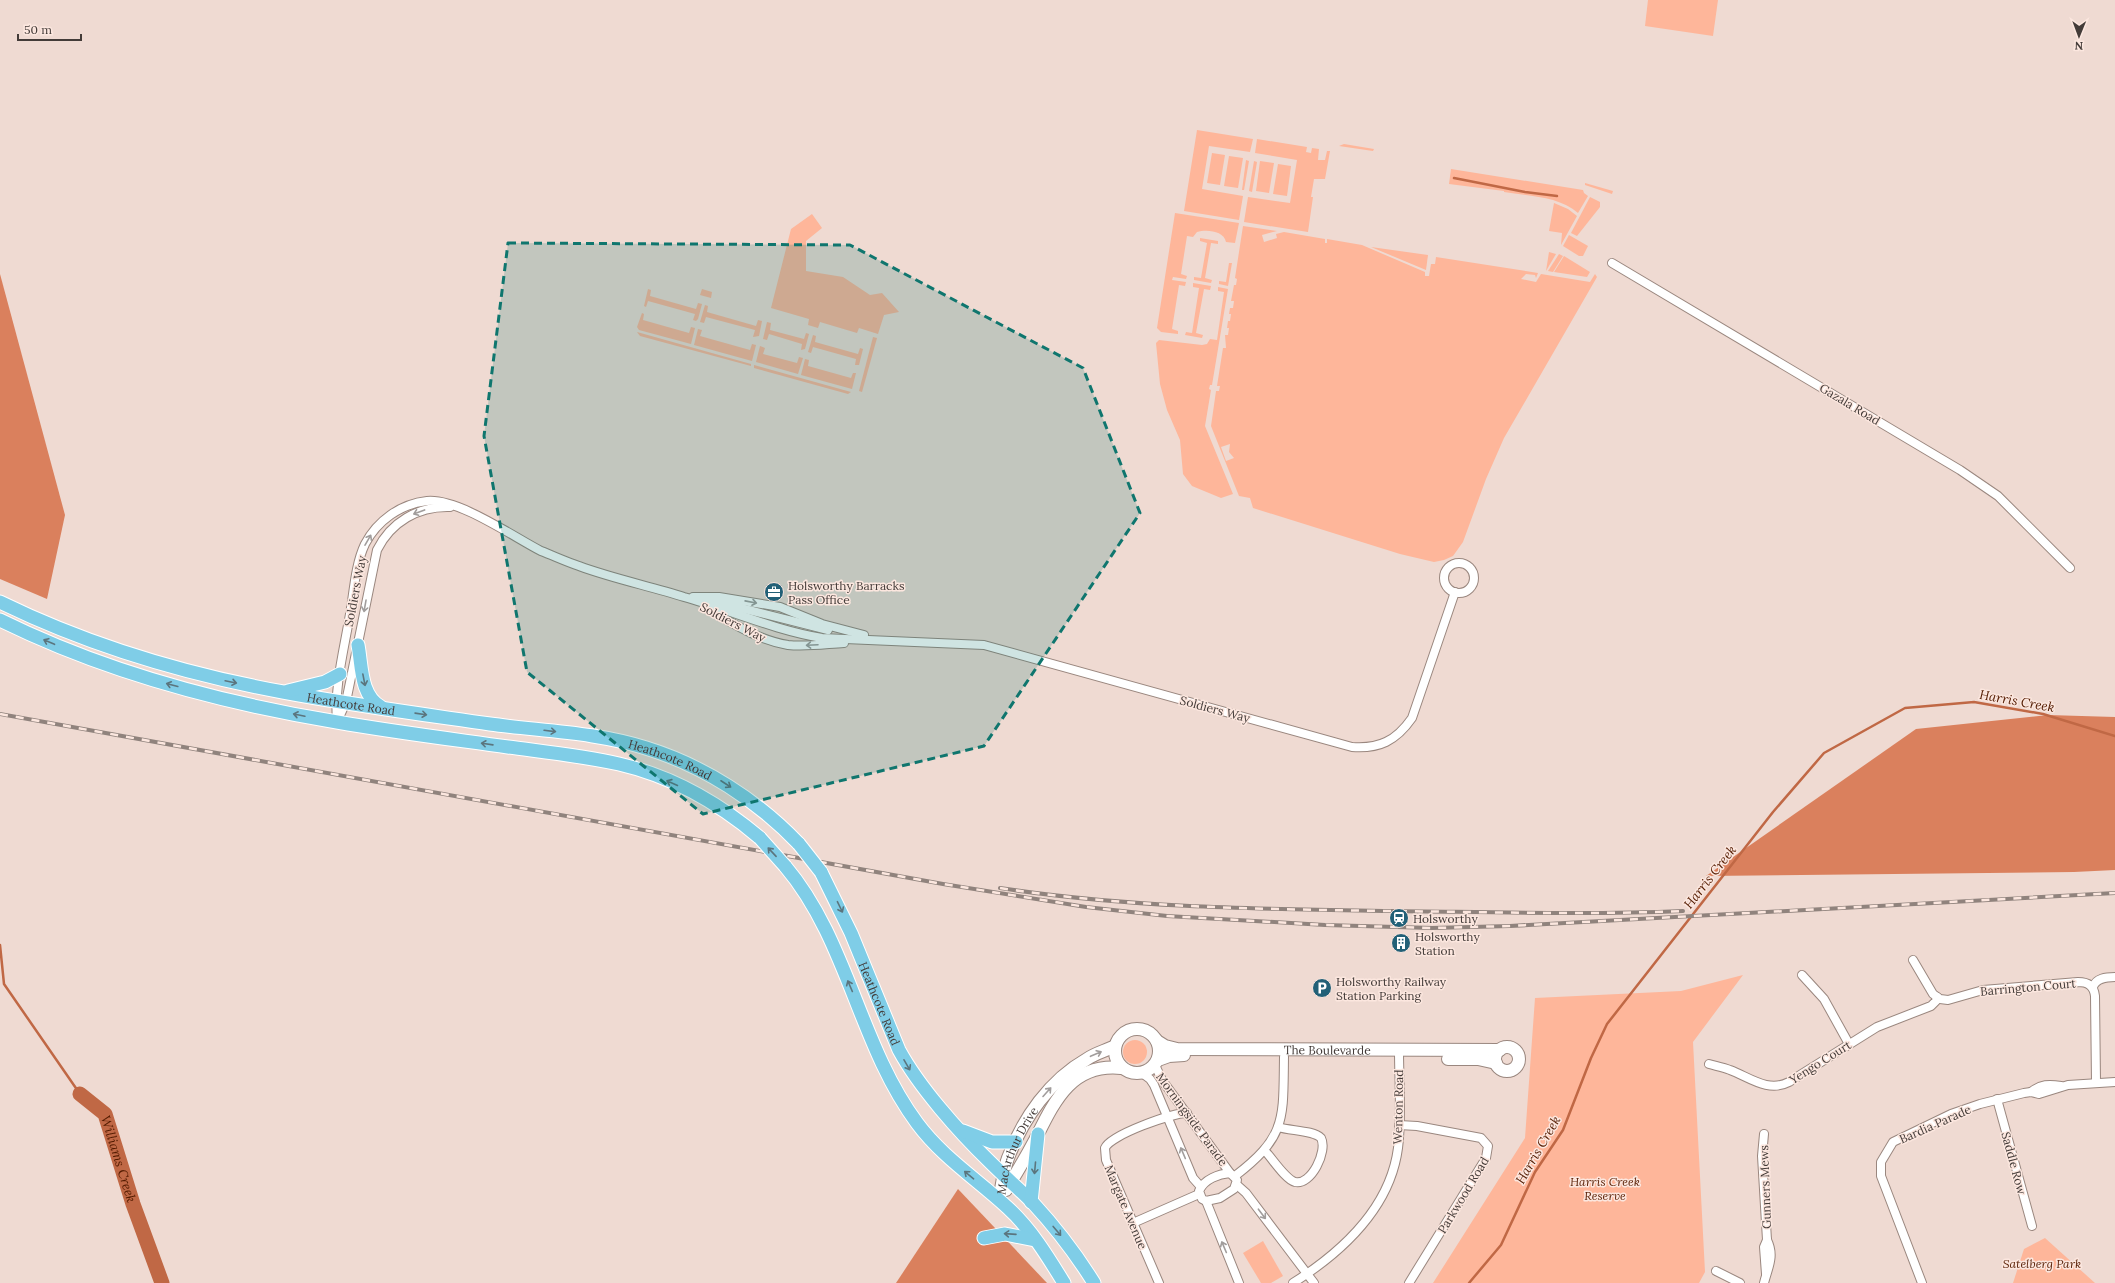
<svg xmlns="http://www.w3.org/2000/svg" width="2115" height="1283" font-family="Lora,serif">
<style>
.green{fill:#feb69a;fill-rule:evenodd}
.forest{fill:#da805d}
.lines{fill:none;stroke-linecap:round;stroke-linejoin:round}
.stream{stroke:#c06845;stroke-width:2.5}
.river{stroke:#c06845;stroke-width:15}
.street-casing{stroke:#9a877f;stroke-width:10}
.secondary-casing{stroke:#9a877f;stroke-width:14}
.primary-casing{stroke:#fff;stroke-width:15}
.street{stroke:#fff;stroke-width:8}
.secondary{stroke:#fff;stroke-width:12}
.primary{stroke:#7fcde7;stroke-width:13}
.rail-casing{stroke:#90837d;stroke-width:4}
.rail{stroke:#fce7df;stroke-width:2.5;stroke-dasharray:8;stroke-linecap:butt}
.primary-bridge-casing{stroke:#fff;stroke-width:15;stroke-linecap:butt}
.primary-bridge{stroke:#7fcde7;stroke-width:13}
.oneway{stroke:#a19d9c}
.oneway2{stroke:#5b757e}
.marked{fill:#0f766e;fill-opacity:0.2;stroke:#0f766e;stroke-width:3;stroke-dasharray:8 5;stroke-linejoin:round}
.labels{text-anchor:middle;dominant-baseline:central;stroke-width:3;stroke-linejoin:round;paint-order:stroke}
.street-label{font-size:12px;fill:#433b38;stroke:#fce7df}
.poi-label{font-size:12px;fill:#433b38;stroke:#fce7df;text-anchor:start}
.park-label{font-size:12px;font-style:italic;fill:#5f260c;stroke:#fce7df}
.water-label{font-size:13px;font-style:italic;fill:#531b01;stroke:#fce7df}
</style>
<rect width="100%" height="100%" fill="#efdad2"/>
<g class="green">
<path d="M 1648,0 L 1718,0 L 1713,36 L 1645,26 Z"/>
<path d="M 1197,130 L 1253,139 L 1250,152 L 1209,146 L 1202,189 L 1243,196 L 1239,220 L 1184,211 Z"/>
<path d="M 1257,139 L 1307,147 L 1306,152 L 1311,153 L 1312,148 L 1319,149 L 1318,160 L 1325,160 L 1327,151 L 1330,151 L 1325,179 L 1314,179 L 1311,197 L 1313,197 L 1308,232 L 1244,222 L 1248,197 L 1290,203 L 1297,160 L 1255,153 Z"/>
<path d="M 1344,144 L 1374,149 L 1373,151 L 1339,146 Z"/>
<path d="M 1212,153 L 1225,155 L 1220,185 L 1207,183 Z"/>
<path d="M 1229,156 L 1243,158 L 1238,188 L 1224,186 Z"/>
<path d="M 1246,160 L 1249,161 L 1244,190 L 1242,190 Z"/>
<path d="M 1254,161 L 1257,162 L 1252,192 L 1249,191 Z"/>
<path d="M 1260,161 L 1274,163 L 1269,193 L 1256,191 Z"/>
<path d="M 1278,164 L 1291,166 L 1287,196 L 1273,194 Z"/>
<path d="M 1451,169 L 1583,190 L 1584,193 L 1588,196 L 1578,213 C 1559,196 1528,196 1504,192 L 1504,191 L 1449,184 Z"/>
<path d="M 1585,183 L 1613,191 L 1612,194 L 1585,185 Z"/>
<path d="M 1590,197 L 1600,202 L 1600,207 L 1577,236 L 1571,233 Z"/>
<path d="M 1554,203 L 1568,209 L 1577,216 L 1561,245 L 1562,233 L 1549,231 Z"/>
<path d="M 1175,213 L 1239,223 L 1235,243 L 1226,242 C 1224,231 1207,229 1197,232 L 1193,237 L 1187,236 L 1181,274 L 1187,276 L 1186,279 L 1173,277 L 1172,280 L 1186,282 L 1185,286 L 1179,285 L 1172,329 L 1178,331 L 1178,334 L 1161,332 L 1157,328 Z"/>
<path d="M 812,214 L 822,228 L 806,241 L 806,271 L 843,277 L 870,295 L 882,293 L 899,312 L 884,315 L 878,334 L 859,328 L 857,333 L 820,322 L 818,328 L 808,325 L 809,319 L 771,308 L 791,229 Z"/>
<path d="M 1243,226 L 1277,231 L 1262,235 L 1264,242 L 1277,238 L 1276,234 L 1284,232 L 1325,239 L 1325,243 L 1327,243 L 1327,239 L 1362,245 L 1425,272 L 1425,276 L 1429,276 L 1431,264 L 1435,264 L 1436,257 L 1538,273 L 1536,278 L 1535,275 L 1526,274 L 1521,279 L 1536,282 L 1541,274 L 1590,282 L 1595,274 L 1597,277 L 1504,438 L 1486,479 L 1463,542 L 1453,556 L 1444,560 L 1434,562 L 1400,554 L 1253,508 L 1250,498 L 1239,496 L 1211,426 L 1216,391 L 1219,391 L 1220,386 L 1217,386 L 1223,348 L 1226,348 L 1225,335 L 1228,335 L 1229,328 L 1227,328 L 1228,321 L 1230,321 L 1231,314 L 1229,314 L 1230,308 L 1233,308 L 1234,301 L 1231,301 L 1234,285 L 1236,285 L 1237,279 L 1235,278 ZM 1230,444 L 1229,452 L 1234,458 L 1226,461 L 1221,447 Z"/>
<path d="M 1569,235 L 1588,246 L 1583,256 L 1579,256 L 1563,246 Z"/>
<path d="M 1200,238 L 1218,241 L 1218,244 L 1211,243 L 1205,278 L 1212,280 L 1211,283 L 1194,280 L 1194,277 L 1201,278 L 1207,243 L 1200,241 Z"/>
<path d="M 1371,247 L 1428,255 L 1426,270 Z"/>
<path d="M 1549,252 L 1556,254 L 1546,271 Z"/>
<path d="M 1559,254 L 1563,256 L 1553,272 L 1548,271 Z"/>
<path d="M 1564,256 L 1590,272 L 1587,277 L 1554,272 Z"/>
<path d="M 1229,263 L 1232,263 L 1228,286 L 1219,284 L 1219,281 L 1226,282 Z"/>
<path d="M 1193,283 L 1211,286 L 1210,290 L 1204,289 L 1196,333 L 1203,335 L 1202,338 L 1185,335 L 1186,332 L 1192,333 L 1199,288 L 1193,287 Z"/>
<path d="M 1218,287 L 1228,289 L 1212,385 L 1210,385 L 1209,389 L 1211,390 L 1205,426 L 1233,494 L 1221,498 L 1192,486 L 1183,474 L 1180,440 L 1167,410 L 1160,384 L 1156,343 L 1159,340 L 1202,345 L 1207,344 L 1210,339 L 1217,340 L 1224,292 L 1218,291 Z"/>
<path d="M 648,289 L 651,290 L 650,296 L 696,309 L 698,303 L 702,304 L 698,319 L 696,321 L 693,320 L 695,314 L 648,301 L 646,307 L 644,306 Z"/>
<path d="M 702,289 L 712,292 L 711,298 L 700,295 Z"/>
<path d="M 705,305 L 708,306 L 707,312 L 756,326 L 758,320 L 762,321 L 759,336 L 753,337 L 755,330 L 706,317 L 704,323 L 700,322 Z"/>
<path d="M 642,313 L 644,314 L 643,320 L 689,333 L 691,327 L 695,328 L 691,344 L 639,330 L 637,327 Z"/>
<path d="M 767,322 L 771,323 L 770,330 L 804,339 L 806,333 L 809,334 L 805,349 L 801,350 L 802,344 L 769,334 L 767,340 L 763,339 Z"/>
<path d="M 698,329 L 702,330 L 700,336 L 750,350 L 752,344 L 756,345 L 752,361 L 694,345 Z"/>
<path d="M 637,332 L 751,364 L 751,366 L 640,336 Z"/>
<path d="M 813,335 L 816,336 L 815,342 L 858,354 L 860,348 L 863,349 L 859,365 L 855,365 L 856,359 L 813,347 L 811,353 L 808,352 Z"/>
<path d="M 873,337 L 877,338 L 862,392 L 859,391 Z"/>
<path d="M 760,346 L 765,348 L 763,354 L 797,363 L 799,357 L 803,358 L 798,374 L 756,362 Z"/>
<path d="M 805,359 L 809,360 L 808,366 L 851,378 L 853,373 L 856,373 L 852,389 L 801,375 Z"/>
<path d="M 754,365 L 851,392 L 848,394 L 754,368 Z"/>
<path d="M 1743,975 L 1693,1042 L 1705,1272 L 1699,1283 L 1433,1283 L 1525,1138 L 1535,998 L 1681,991 Z"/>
<circle cx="1135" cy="1052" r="12"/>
<path d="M 2045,1238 L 2095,1283 L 2013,1283 L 2024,1249 Z"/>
<path d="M 1263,1241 L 1283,1276 L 1271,1283 L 1261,1283 L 1243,1253 Z"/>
</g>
<g class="forest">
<path d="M 0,274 L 65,515 L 47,599 L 0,579 Z"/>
<path d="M 2048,715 L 2115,717 L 2115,870 L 2074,872 L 1706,876 L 1916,729 Z"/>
<path d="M 958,1189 L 1047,1283 L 896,1283 Z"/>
</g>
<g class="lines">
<g class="stream">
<path d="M 1454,178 L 1525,192 L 1557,196"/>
<path d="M 0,945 L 4,984 L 80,1094"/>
<path d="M 1469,1283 L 1501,1245 L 1535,1172 L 1563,1130 L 1591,1058 L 1607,1024 L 1773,812 L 1824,753 L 1905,708 L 1974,702 L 2043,714 L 2115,736"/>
</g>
<path class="river" id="s1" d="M 80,1094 L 105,1114 L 133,1204 L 162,1283"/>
<defs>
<g id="street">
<path d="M 1612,263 L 1960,470 L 1998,496 L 2070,568"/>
<circle cx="1459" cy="578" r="15"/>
<path d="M 693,597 L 719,597 L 780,607 L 822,624 L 864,635"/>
<path d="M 713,601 L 828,630"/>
<path d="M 704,607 C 731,622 757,640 788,645 C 806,647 826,644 844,643"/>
<path d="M 338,720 L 346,702 L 377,550 C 391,522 418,506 450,507"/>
<path d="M 337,722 C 334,686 344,650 350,614 C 354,592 355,565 365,544 C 377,521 400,504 427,501 C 458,498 512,536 541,551 C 554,556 567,562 579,566 C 614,579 650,586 684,597 C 730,610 774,630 822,638 L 984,645 L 1352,747 C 1379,749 1396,741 1412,718 L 1455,592"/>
<path d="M 1913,960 L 1933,994 L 1940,999 L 1948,1000 L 1983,990 L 2078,982 C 2088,982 2094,986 2095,996 L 2096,1082"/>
<path d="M 1802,975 L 1824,999 L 1849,1044"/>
<path d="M 2093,987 C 2096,978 2106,977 2115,977"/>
<path d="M 1709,1064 C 1716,1066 1723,1067 1730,1070 C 1749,1077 1768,1093 1789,1082 L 1877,1027 L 1931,1006 L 1936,1001 L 1937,997"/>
<path d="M 1155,1065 L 1162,1080 L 1230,1173"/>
<path d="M 1142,1073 L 1150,1079 L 1154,1085 L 1193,1178 L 1201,1187"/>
<path d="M 2031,1092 C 2041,1084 2049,1084 2061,1086"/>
<path d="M 1997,1099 L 2032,1226"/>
<path d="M 1399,1125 L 1417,1126 L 1481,1138 L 1488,1146 L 1486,1158 L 1409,1283"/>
<path d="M 1764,1134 L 1762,1156 L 1767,1240 C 1775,1256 1768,1267 1764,1283"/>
<path d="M 1265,1151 C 1272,1158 1285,1179 1295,1182 C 1311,1186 1328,1151 1321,1138 C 1313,1130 1290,1131 1278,1127"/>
<path d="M 1230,1173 L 1237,1180 L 1234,1189 L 1220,1198 L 1206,1201 L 1202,1199 L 1199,1191 C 1204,1179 1219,1174 1230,1173 Z"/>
<path d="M 1235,1176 C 1287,1136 1283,1119 1284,1057"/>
<path d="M 1237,1185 L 1246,1193 L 1314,1283"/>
<path d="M 1206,1201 L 1239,1283"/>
<path d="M 1133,1223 L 1199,1194"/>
<path d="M 1716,1271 L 1740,1283"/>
<path d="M 1766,1274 L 1764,1247 L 1767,1240"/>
<path d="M 1159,1283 L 1106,1160 L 1105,1148 C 1110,1135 1172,1113 1187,1113"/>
<path d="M 1293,1283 C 1342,1252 1390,1209 1398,1148 C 1402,1119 1399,1081 1399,1051"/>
<path d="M 1922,1283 L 1881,1176 L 1881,1162 L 1893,1142 L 1951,1114 L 1980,1104 L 2024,1093 L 2031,1092 L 2039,1094 L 2068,1085 L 2115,1082"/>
</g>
<g id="secondary">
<circle cx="1137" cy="1051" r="22"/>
<path id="s2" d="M 1157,1041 L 1165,1046 L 1177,1049 L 1500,1050"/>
<circle cx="1507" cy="1059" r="12"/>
<path d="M 1448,1059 L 1478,1059 L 1496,1063"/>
<path d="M 1158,1060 L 1169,1056 L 1184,1055"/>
<path d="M 1006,1190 C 1016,1174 1026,1157 1035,1140 C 1054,1102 1071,1063 1121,1068"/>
<path id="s3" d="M 999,1200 C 1002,1187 1003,1171 1008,1158 C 1023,1118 1050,1080 1087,1059 C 1096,1053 1105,1051 1115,1046"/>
</g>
<g id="primary">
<path id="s4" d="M 0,602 C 90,646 185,674 283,692 C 352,705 421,714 490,724 C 541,731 596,732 646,748 C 704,766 757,800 799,844"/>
<path d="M 0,620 C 105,672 222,703 337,722 C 394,732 451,739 508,747 C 545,752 583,756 619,764 C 671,776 720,804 760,838"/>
<path d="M 358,645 C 362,666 360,695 381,707"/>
<path d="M 288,691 L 325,682 L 340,674"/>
<path d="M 785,866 C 848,940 859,1045 917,1123 C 942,1157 978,1180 1008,1208 C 1031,1229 1048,1257 1064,1283"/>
<path id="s5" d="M 821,872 L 851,933 L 899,1050 C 919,1087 959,1132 989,1161 C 1003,1175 1019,1189 1033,1203 C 1056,1228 1076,1254 1094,1283"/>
<path d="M 963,1131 L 992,1142 L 1016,1142"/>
<path d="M 1031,1202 L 1038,1134"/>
<path d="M 984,1238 L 1005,1234 L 1035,1240"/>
</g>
</defs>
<use href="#street" class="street-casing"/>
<use href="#secondary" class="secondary-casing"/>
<use href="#primary" class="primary-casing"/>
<use href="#street" class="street"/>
<use href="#secondary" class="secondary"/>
<use href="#primary" class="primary"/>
<defs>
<g id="rail">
<path d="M 0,714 L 943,884 L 1086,907 L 1167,916 L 1325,925 L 1432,928 L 1510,926 L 2115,893"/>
<path d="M 1000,888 C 1130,908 1260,909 1391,911 C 1488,912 1586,915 1683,911"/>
</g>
</defs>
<use href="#rail" class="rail-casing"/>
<use href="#rail" class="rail"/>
<defs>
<g id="primary-bridge">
<path d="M 760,838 L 785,866"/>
<path d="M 799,844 L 821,872"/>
</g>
</defs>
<use href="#primary-bridge" class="primary-bridge-casing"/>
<use href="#primary-bridge" class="primary-bridge"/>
</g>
<defs><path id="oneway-shaft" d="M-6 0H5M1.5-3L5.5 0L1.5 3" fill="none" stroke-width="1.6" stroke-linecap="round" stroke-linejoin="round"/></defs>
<g class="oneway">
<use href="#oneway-shaft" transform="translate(419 512) rotate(160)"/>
<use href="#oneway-shaft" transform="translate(368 540) rotate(-60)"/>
<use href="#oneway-shaft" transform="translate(751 602) rotate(11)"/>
<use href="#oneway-shaft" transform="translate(365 606) rotate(100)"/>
<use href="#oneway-shaft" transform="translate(812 645) rotate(177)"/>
<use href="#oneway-shaft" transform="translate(1096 1054) rotate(-23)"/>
<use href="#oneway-shaft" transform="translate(1047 1092) rotate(-48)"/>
<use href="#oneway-shaft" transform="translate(1183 1153) rotate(-113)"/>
<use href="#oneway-shaft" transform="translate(1262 1214) rotate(53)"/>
<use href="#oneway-shaft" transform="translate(1224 1247) rotate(-113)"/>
</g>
<g class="oneway2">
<use href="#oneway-shaft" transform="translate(49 642) rotate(-157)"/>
<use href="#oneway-shaft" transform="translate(364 680) rotate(79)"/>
<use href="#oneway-shaft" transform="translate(231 682) rotate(12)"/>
<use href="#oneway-shaft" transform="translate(172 685) rotate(-165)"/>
<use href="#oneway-shaft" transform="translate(421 714) rotate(8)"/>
<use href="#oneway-shaft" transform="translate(299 715) rotate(-168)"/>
<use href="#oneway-shaft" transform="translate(550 731) rotate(7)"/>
<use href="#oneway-shaft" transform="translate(487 744) rotate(-172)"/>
<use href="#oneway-shaft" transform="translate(672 783) rotate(-156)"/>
<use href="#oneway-shaft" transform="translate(726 784) rotate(33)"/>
<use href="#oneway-shaft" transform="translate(772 852) rotate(-133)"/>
<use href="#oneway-shaft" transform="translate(840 907) rotate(64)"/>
<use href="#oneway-shaft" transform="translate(850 986) rotate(-113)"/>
<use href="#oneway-shaft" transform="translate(907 1065) rotate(60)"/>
<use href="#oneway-shaft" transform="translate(1035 1168) rotate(95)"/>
<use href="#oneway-shaft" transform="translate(969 1175) rotate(-140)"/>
<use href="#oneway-shaft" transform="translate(1057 1231) rotate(50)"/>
<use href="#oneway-shaft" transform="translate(1010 1234) rotate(-176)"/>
</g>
<path class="marked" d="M 508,243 L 850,245 L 1083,368 L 1140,513 L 984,746 L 703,814 L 527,672 L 484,436 Z"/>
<defs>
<symbol id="office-disc" viewBox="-11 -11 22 22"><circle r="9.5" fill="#226077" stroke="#fce7df"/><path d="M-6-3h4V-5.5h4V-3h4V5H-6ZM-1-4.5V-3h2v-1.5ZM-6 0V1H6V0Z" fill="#fff"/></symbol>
<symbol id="station-disc" viewBox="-11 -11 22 22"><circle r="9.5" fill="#226077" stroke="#fce7df"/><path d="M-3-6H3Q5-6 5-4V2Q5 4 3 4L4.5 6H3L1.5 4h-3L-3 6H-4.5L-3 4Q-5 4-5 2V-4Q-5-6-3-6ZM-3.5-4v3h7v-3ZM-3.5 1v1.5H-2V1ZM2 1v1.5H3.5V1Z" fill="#fff"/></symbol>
<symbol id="building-disc" viewBox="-11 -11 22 22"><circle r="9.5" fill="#226077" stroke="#fce7df"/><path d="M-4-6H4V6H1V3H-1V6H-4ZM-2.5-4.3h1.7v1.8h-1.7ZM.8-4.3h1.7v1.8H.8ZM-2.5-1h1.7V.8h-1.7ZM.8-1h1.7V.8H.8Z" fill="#fff"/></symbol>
<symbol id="parking-disc" viewBox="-11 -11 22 22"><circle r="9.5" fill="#226077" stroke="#fce7df"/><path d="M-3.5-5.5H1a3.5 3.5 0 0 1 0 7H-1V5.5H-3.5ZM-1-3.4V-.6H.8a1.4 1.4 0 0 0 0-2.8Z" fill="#fff"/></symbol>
</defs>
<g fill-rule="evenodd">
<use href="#office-disc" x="763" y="581" width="22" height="22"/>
<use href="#station-disc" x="1388" y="907" width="22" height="22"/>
<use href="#building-disc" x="1390" y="932" width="22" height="22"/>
<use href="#parking-disc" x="1311" y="977" width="22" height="22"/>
</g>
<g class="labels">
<g class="street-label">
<text transform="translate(1850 404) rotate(31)">Gazala Road</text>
<text transform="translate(355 591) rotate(-79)">Soldiers Way</text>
<text transform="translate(733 622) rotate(27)">Soldiers Way</text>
<text stroke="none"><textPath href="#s4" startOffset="367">Heathcote Road</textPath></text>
<text transform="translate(1215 709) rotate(15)">Soldiers Way</text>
<text stroke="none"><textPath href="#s4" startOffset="692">Heathcote Road</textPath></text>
<text transform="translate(2028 987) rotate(-5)">Barrington Court</text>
<text stroke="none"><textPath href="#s5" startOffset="144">Heathcote Road</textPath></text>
<text stroke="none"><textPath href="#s2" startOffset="172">The Boulevarde</textPath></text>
<text transform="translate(1820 1062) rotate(-32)">Yengo Court</text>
<text transform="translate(1398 1107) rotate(-89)">Wenton Road</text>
<text transform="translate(1192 1119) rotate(54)">Morningside Parade</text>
<text transform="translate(1935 1124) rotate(-24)">Bardia Parade</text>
<text stroke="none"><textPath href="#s3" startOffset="53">MacArthur Drive</textPath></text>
<text transform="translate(2014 1163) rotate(75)">Saddle Row</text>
<text transform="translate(1765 1187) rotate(-92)">Gunners Mews</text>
<text transform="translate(1463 1195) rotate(-59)">Parkwood Road</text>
<text transform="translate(1126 1207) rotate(67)">Margate Avenue</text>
</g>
<g class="poi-label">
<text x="788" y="585">Holsworthy Barracks<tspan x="788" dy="14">Pass Office</tspan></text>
<text x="1413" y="918">Holsworthy</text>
<text x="1415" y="936">Holsworthy<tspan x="1415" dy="14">Station</tspan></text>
<text x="1336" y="981">Holsworthy Railway<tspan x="1336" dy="14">Station Parking</tspan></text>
</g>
<g class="park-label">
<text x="1605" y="1181">Harris Creek<tspan x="1605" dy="14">Reserve</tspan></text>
<text x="2042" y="1263">Satelberg Park</text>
</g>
<g class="water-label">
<text transform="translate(2017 701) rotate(10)">Harris Creek</text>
<text transform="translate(1710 877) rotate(-52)">Harris Creek</text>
<text transform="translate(1538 1150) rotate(-60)">Harris Creek</text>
<text stroke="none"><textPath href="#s1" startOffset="79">Williams Creek</textPath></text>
</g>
</g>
<g transform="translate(2079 36) rotate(181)" stroke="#fce7df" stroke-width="3" paint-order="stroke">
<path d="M0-3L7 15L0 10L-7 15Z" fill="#433b38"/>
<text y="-6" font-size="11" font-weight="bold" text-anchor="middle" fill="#433b38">N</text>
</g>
<path d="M18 34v6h63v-6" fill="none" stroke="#433b38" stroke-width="2"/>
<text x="24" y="34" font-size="12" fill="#433b38" stroke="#fce7df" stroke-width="3" paint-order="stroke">50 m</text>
</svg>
